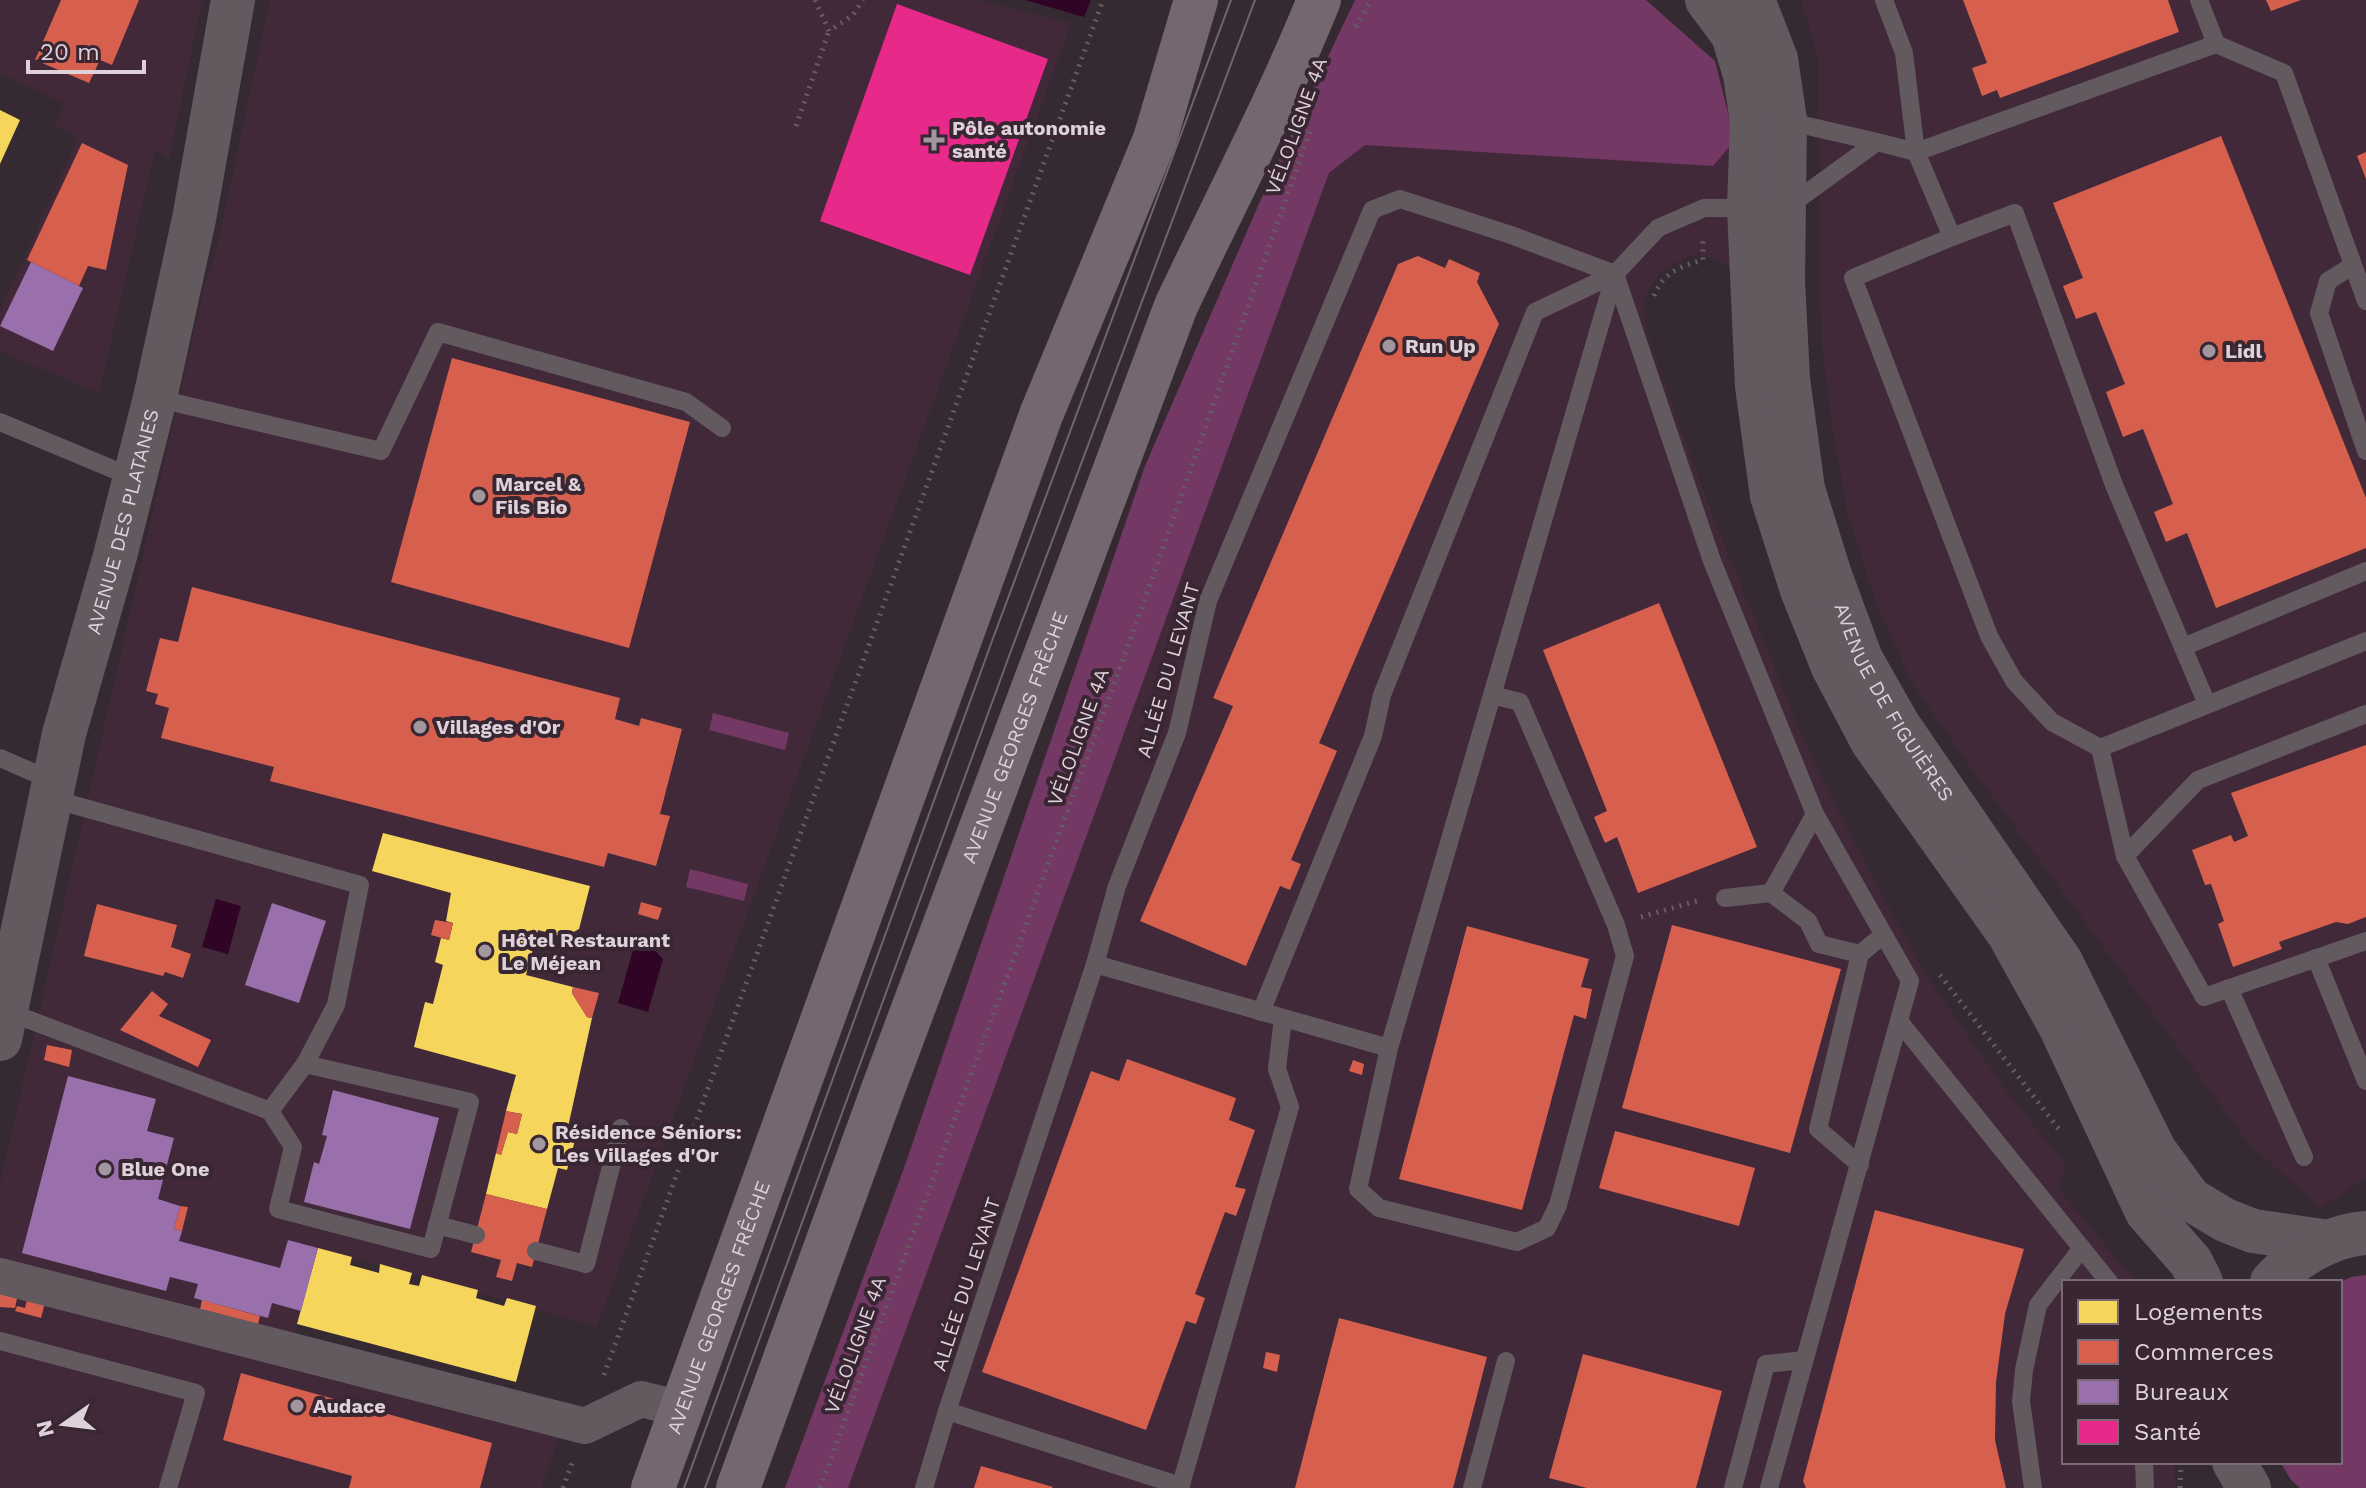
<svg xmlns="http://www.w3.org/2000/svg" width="2366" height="1488" font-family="'Work Sans',sans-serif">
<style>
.built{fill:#41293a}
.green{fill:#733863}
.water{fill:#2f0425}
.homes{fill:#f6d55c}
.shops{fill:#d6604d}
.offices{fill:#9970ab}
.health{fill:#e7298a}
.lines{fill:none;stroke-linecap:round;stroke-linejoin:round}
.path{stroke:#655e62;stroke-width:5;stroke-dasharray:2 6;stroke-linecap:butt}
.lane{stroke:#635a60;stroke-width:18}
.street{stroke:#635a60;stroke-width:36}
.secondary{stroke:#635a60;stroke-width:44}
.primary{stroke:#746770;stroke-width:44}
.tram{stroke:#6d666b;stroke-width:2}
.poi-dot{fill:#a3979f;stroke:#392633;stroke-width:3}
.labels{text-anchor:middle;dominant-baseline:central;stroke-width:8;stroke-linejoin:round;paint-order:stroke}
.street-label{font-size:20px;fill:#ded1da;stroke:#392633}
.poi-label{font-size:20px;font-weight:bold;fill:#ded1da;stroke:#392633;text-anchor:start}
</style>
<rect width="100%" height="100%" fill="#352a32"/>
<g class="built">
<path d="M 0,0 L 202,0 L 169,159 L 155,150 L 99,393 L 0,351 L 0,312 L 78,138 L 54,124 L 65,104 L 0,73 Z"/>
<path d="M 270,0 L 977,0 L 1071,23 L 597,1327 L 318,1248 L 289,1355 L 565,1422 L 541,1488 L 0,1488 L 0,1184 L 207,275 L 215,256 Z"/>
<path d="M 1801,0 L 2366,0 L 2366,1178 L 2321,1208 L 2250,1145 L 1958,750 L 1911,681 L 1876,602 L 1848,515 L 1831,420 L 1821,334 L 1818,58 Z"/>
<path d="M 1735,140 L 1734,271 L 1715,258 L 1692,255 L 1660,271 L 1644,300 L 1646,331 L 1708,504 L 1803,739 L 1846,827 L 1924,972 L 2007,1092 L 2067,1167 L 2057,1187 L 2136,1282 L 2064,1282 L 2064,1462 L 2174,1462 L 2176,1488 L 848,1488 L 1329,173 L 1365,145 Z"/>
</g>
<g class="green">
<path d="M 1355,0 L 1646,0 L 1715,61 L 1735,140 L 1713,166 L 1365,145 L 1329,173 L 848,1488 L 785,1488 L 904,1168 L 1145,466 L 1271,176 Z"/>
<path d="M 713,713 L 789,733 L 785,750 L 709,730 Z"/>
<path d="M 690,869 L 748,884 L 744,901 L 686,887 Z"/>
<path d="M 2366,1275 L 2366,1488 L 2300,1488 L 2291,1480 L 2280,1462 L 2340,1462 L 2340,1282 L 2351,1277 Z"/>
</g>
<g class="water">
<path d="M 1025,0 L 1091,0 L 1084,17 Z"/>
<path d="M 216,899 L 241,906 L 228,954 L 202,947 Z"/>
<path d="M 649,944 L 663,959 L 648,1012 L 618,1003 L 633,950 L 636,951 L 644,945 Z"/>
</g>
<g class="homes">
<path d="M 0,110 L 20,120 L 0,164 Z"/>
<path d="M 383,833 L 590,886 L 579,929 L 564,937 L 538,930 L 526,975 L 573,987 L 572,993 L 587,1017 L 592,1018 L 568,1127 L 578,1129 L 567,1170 L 558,1168 L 547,1209 L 486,1194 L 496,1153 L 501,1155 L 508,1132 L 517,1134 L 522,1114 L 506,1111 L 516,1075 L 414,1047 L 425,1002 L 433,1004 L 443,965 L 435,962 L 441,938 L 449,940 L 453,923 L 446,921 L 451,893 L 372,871 Z"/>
<path d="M 318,1248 L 352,1257 L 350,1265 L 379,1273 L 380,1264 L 412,1273 L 409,1284 L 419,1286 L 422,1275 L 478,1290 L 476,1298 L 504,1306 L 507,1298 L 536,1306 L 516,1382 L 297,1324 Z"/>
</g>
<g class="shops">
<path d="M 61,0 L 139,0 L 112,65 L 100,60 L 89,83 L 35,60 Z"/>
<path d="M 1963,0 L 2168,0 L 2179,32 L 2000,98 L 1997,90 L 1982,96 L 1972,68 L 1987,63 Z"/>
<path d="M 2266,0 L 2301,0 L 2271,11 Z"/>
<path d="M 2221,136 L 2366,498 L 2366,548 L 2216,608 L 2187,533 L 2166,542 L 2154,512 L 2173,504 L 2143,429 L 2123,437 L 2106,392 L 2125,384 L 2096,312 L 2076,319 L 2063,286 L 2083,278 L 2053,203 Z"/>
<path d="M 82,143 L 128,165 L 106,270 L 88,266 L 79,286 L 27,260 Z"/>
<path d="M 2366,152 L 2366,179 L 2357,156 Z"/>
<path d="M 1418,256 L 1445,268 L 1449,259 L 1480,273 L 1477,282 L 1499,324 L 1319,743 L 1337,751 L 1291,860 L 1301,864 L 1290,890 L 1280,886 L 1246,966 L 1140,921 L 1233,706 L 1213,698 L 1398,264 Z"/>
<path d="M 452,358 L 690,422 L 629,648 L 391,582 Z"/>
<path d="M 192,587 L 620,698 L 615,719 L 639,726 L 641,718 L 682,729 L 660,814 L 670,816 L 656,866 L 608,853 L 604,867 L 270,781 L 274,767 L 161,738 L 169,708 L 155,704 L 158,694 L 146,691 L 160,638 L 178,642 Z"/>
<path d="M 1659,603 L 1757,847 L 1638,893 L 1617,837 L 1605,843 L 1594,817 L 1607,811 L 1543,650 Z"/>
<path d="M 2366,745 L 2366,917 L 2348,924 L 2336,922 L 2279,942 L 2282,949 L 2233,967 L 2218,924 L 2224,921 L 2211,884 L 2205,885 L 2192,850 L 2231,835 L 2234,842 L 2248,836 L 2231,793 Z"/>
<path d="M 641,902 L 662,908 L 658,920 L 638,914 Z"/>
<path d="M 97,904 L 177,925 L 171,947 L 191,954 L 183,978 L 165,972 L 163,976 L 84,956 Z"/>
<path d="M 435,920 L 453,923 L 449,940 L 431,935 Z"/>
<path d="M 1672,925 L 1841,969 L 1790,1153 L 1622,1108 Z"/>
<path d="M 1467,926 L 1589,959 L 1581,987 L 1592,989 L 1586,1019 L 1574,1015 L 1522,1210 L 1399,1179 Z"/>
<path d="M 573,987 L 599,993 L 592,1018 L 587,1017 L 572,993 Z"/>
<path d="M 152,991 L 168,1004 L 159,1016 L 211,1040 L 198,1067 L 120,1030 Z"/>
<path d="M 47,1045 L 72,1050 L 69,1067 L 44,1060 Z"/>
<path d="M 1127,1059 L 1236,1098 L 1229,1120 L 1255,1130 L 1235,1187 L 1246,1189 L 1236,1216 L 1225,1212 L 1195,1294 L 1205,1298 L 1196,1324 L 1186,1321 L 1146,1430 L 982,1372 L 1091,1071 L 1119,1081 Z"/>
<path d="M 1353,1060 L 1364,1064 L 1362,1075 L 1349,1071 Z"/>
<path d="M 506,1111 L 522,1114 L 517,1134 L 508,1132 L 501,1155 L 496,1153 Z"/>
<path d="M 1615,1131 L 1755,1168 L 1739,1226 L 1599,1188 Z"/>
<path d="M 486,1194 L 547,1209 L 532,1267 L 517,1263 L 512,1281 L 496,1277 L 501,1260 L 471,1252 Z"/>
<path d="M 180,1206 L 188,1207 L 182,1231 L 174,1229 Z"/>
<path d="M 1875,1210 L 2024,1249 L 2005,1314 L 1996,1382 L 1995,1440 L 2006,1488 L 1806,1488 L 1803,1481 Z"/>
<path d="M 0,1279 L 20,1284 L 15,1308 L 0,1307 Z"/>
<path d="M 30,1287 L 48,1291 L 41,1318 L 15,1311 L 17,1306 L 25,1308 Z"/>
<path d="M 202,1300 L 260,1316 L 258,1324 L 200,1309 Z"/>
<path d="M 1339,1318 L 1487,1357 L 1453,1488 L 1295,1488 Z"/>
<path d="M 1266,1352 L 1280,1355 L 1277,1372 L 1263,1368 Z"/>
<path d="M 1583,1354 L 1722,1391 L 1696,1488 L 1587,1488 L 1549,1478 Z"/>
<path d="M 241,1373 L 492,1443 L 480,1488 L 349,1488 L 352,1476 L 223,1440 Z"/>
<path d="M 981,1466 L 1053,1487 L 1052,1488 L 974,1488 Z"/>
</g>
<g class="offices">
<path d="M 31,262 L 83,288 L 53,351 L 0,326 Z"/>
<path d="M 272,903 L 326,921 L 299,1003 L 245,985 Z"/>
<path d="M 68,1076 L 156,1099 L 147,1131 L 174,1138 L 158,1199 L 180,1206 L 174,1229 L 182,1231 L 179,1241 L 280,1268 L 288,1240 L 318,1248 L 301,1311 L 272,1303 L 268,1318 L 194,1298 L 198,1284 L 170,1277 L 166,1291 L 22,1253 Z"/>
<path d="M 333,1090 L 439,1118 L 410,1229 L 304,1202 L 314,1162 L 319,1164 L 327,1136 L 322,1135 Z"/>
</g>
<path class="health" d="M 897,4 L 1048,59 L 970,275 L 820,221 Z"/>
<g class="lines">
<g class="path">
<path d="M 815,0 L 829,31 L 853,15 L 863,0"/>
<path d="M 1356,27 L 1372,0"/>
<path d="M 796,126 L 829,31"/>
<path d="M 1654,296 C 1663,273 1680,266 1703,260 L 1703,239"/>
<path d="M 1641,917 L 1700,900"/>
<path d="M 1940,975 L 2061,1132"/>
<path d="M 604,1375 L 1103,0"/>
<path d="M 563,1488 L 573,1460"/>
<path d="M 820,1488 L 1141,610 L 1310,131"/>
<path d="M 2180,1488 L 2181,1462"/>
</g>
<g class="lane">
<path d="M 1884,0 L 1904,53 L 1916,152 L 1952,237 L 1853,278 L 1989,636 L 2014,681 L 2052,722 L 2100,748 L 2125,856 L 2204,997 L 2366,941"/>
<path d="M 2199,0 L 2216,44"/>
<path d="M 1877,142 L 1916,152 L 2216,44 L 2284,73 L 2366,301"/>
<path d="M 1786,208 L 1877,142 L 1786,121"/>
<path d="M 1952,237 L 2015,213 L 2114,485 L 2207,704"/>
<path d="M 2352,266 L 2328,281 L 2319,313 L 2366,451"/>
<path d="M 1615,274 L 1712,561 L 1815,814 L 1910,981 L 1769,1488"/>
<path d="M 155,398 L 381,451 L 438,332 L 686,402 L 722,428"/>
<path d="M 0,422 L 134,478"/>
<path d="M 2183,647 L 2366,571"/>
<path d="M 1492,695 L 1520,702 L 1616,925 L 1625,956 L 1558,1205 L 1547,1228 L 1517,1242 L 1379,1208 L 1358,1189 L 1389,1048 L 1615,274"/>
<path d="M 2100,748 L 2366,641"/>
<path d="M 0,758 L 53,781"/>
<path d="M 2125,856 L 2198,780 L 2366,714"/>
<path d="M 1771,893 L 1815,814"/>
<path d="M 1725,898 L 1771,893 L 1808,921 L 1819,944 L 1860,954"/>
<path d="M 2316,958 L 2366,1081"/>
<path d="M 1095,964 L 1389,1048"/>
<path d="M 2229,988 L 2304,1157"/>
<path d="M 6,1011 L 270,1111 L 305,1064 L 336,1005 L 360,885 L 49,798"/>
<path d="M 1261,1012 L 1373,736 L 1382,695 L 1535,312 L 1615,274 L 1658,228 L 1704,208 L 1749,208"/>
<path d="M 1899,1021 L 2109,1282"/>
<path d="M 270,1111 L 293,1147 L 278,1209 L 431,1249 L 470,1102 L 305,1064"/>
<path d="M 1860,1165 L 1818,1129 L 1860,954 L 1882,936"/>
<path d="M 437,1225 L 476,1235"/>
<path d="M 536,1251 L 586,1264 L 621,1128"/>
<path d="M 0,1341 L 196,1393 L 168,1488"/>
<path d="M 947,1411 L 1181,1486"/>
<path d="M 2144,1462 L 2145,1488"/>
<path d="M 924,1488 L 947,1411 L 1095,964 L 1117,886 L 1177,733 L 1208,601 L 1372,210 L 1400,199 L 1511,235 L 1615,274"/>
<path d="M 1180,1488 L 1290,1107 L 1277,1069 L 1283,1018"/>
<path d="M 1472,1488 L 1506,1361"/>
<path d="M 1733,1488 L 1766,1364 L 1804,1360"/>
<path d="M 2033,1488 L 2021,1401 L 2024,1370 L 2038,1305 L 2082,1248"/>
</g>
<path class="street" d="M 0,1276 L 585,1426 L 641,1399 L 681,1409"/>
<g class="secondary">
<path d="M 1707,0 L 1733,35 L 1745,75 L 1752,121 L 1749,208 L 1757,386 L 1772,496 L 1802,590 L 1833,667 L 1872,741 L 2009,934 L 2060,1026 L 2147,1212 L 2191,1262 L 2201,1282"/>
<path id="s1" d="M 1753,0 L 1776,59 L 1785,120 L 1783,280 L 1788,379 L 1803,489 L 1830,575 L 1861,659 L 1899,726 L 2061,962 L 2155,1151 L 2190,1199 L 2225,1220 L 2253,1231 L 2329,1242"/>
<path id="s2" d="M 0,1039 L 64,734 L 115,556 L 155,398 L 194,219 L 233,0"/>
<path d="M 2272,1282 C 2294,1257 2332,1235 2366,1233"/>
<path d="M 2234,1462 L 2249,1488"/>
</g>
<g class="primary">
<path id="s3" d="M 653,1488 L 1041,415 L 1155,139 L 1196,0"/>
<path id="s4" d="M 738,1488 L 882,1092 L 1176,306 C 1224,204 1277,104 1319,0"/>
</g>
<g class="tram">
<path d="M 684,1488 L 992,641 L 1231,0"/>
<path d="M 705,1488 L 1012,648 L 1255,0"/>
</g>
</g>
<g class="poi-dot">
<path d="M930 128h8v8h8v8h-8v8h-8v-8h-8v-8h8z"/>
<circle cx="1389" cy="346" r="8"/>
<circle cx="2209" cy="351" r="8"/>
<circle cx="479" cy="496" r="8"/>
<circle cx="420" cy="727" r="8"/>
<circle cx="485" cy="951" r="8"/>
<circle cx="539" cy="1144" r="8"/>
<circle cx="105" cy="1169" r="8"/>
<circle cx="297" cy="1406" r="8"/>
</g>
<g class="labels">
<g class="street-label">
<text transform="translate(1296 126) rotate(-70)">VÉLOLIGNE 4A</text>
<text stroke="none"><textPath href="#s2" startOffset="532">AVENUE DES PLATANES</textPath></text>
<text transform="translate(1168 670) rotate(-74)">ALLÉE DU LEVANT</text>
<text stroke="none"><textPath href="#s1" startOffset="728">AVENUE DE FIGUIÈRES</textPath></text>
<text transform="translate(1078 737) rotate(-70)">VÉLOLIGNE 4A</text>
<text stroke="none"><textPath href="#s4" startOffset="800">AVENUE GEORGES FRÊCHE</textPath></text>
<text transform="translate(966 1284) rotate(-72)">ALLÉE DU LEVANT</text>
<text stroke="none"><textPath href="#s3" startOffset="192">AVENUE GEORGES FRÊCHE</textPath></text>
<text transform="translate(855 1345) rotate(-70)">VÉLOLIGNE 4A</text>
</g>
<g class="poi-label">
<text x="952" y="128">Pôle autonomie<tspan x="952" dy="23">santé</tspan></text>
<text x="1405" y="346">Run Up</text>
<text x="2225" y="351">Lidl</text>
<text x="495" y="484">Marcel &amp;<tspan x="495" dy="23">Fils Bio</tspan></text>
<text x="436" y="727">Villages d'Or</text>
<text x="501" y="940">Hôtel Restaurant<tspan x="501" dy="23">Le Méjean</tspan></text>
<text x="555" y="1132">Résidence Séniors:<tspan x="555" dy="23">Les Villages d'Or</tspan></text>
<text x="121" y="1169">Blue One</text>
<text x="313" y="1406">Audace</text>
</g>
</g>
<rect x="2062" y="1280" width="280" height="184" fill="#392633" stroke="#7b6a76" stroke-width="2"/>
<rect x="2078" y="1300" width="40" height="24" fill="#f6d55c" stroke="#7b6a76" stroke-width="2"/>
<text x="2134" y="1320" font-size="24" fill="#ded1da">Logements</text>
<rect x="2078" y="1340" width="40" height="24" fill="#d6604d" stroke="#7b6a76" stroke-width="2"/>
<text x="2134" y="1360" font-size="24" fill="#ded1da">Commerces</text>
<rect x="2078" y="1380" width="40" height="24" fill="#9970ab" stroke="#7b6a76" stroke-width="2"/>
<text x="2134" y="1400" font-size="24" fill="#ded1da">Bureaux</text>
<rect x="2078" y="1420" width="40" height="24" fill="#e7298a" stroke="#7b6a76" stroke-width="2"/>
<text x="2134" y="1440" font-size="24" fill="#ded1da">Santé</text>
<g transform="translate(64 1424) rotate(256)" stroke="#392633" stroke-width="6" paint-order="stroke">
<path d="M0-6L14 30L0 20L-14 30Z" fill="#ded1da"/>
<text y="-12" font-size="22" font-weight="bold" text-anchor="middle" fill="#ded1da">N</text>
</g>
<path d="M28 60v12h116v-12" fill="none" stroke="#ded1da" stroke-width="4"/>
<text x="40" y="60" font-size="24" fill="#ded1da" stroke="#392633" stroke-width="6" paint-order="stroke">20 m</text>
</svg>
